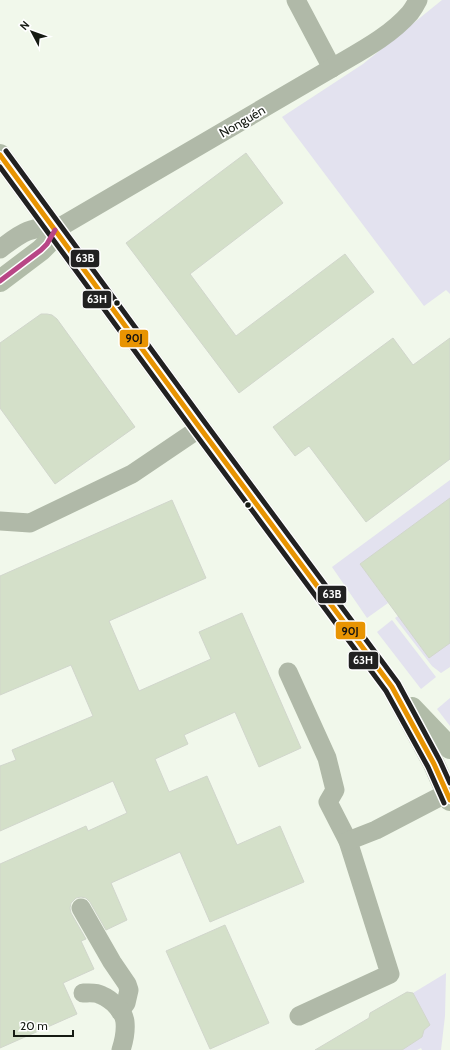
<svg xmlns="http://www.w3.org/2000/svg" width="450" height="1050" font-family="Cabin,sans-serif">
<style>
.green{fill:#e3e2ef}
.building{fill:#d4e0c9;stroke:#d1d6cc}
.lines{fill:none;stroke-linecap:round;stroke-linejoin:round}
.minor{stroke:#b0b9a8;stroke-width:19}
.major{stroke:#b1bca8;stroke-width:22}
.bus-1-casing{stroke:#fff;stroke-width:8}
.bus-2-casing{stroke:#fff;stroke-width:8}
.bus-3-casing{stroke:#fff;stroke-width:8}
.bus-4-casing{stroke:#fff;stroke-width:8}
.bus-1{stroke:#e89402;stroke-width:5}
.bus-2{stroke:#212121;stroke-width:5}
.bus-3{stroke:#212121;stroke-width:5}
.bus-4{stroke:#b84686;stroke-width:5}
.bus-dot{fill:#161b13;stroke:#fff;stroke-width:1.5}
.labels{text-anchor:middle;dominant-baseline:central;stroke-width:3.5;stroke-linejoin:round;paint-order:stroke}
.street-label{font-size:13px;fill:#161b13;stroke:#fff}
.line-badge{stroke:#fff;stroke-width:1.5}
.badge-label{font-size:11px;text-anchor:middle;font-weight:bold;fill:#fff}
.pale-badge-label{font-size:11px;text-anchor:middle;font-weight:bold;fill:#111}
</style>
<rect width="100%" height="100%" fill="#f1f8eb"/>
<g class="green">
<path d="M 442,0 L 450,0 L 450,294 L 446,290 L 424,306 L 282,117 L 363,64 Z"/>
<path d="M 450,480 L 450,498 L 360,564 L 388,603 L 367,618 L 332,567 Z"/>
<path d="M 398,616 L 429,658 L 450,643 L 450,667 L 441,673 L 432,666 L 395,618 Z"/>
<path d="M 392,620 L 436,677 L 421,689 L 377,632 Z"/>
<path d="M 450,698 L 450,726 L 437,709 Z"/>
<path d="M 446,973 L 445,1016 L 441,1050 L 422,1050 L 421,1048 L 417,1050 L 402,1050 L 422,1037 L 424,1030 L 430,1025 L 413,993 Z"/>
</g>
<g class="building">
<path d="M 246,153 L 283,203 L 190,274 L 236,336 L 345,254 L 374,292 L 239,393 L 126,243 Z"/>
<path d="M 41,314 L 47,314 L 52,315 L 57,319 L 135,427 L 55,484 L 0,408 L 0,343 Z"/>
<path d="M 393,338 L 413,365 L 450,338 L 450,459 L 366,522 L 309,446 L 295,456 L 273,427 Z"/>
<path d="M 450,498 L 450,643 L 429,658 L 360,564 Z"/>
<path d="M 172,500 L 206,578 L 109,621 L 139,691 L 211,659 L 199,632 L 242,613 L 301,748 L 259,767 L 235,712 L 184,735 L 188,744 L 155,759 L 169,792 L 207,776 L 237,845 L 280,826 L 304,882 L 210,922 L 180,852 L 111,883 L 127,920 L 106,930 L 90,902 L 86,898 L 81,897 L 76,898 L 71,903 L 70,908 L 71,913 L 86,939 L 81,941 L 94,969 L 63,983 L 77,1014 L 0,1048 L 0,864 L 86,826 L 88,831 L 127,813 L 113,781 L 0,831 L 0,766 L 16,760 L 12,750 L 93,716 L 71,665 L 0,695 L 0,576 Z"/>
<path d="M 225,925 L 269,1023 L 210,1049 L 166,951 Z"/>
<path d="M 407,992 L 413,993 L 430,1025 L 424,1030 L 422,1037 L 402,1050 L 315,1050 L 369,1018 L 370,1013 Z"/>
</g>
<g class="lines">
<g class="minor">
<path d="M 296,0 L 332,68"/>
<path d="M 0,249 C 19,235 31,224 55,230 L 332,68 C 359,52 389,37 410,13 C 413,9 416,4 418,0"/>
<path d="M 0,521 L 30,523 L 132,474 L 200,428"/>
<path d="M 288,672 L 327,758 L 335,790 L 328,802 L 348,841 L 390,974 L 299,1016"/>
<path d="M 348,841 L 376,830 L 447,793"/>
<path d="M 81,908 L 112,962 L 127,984 L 129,990 L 126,1003 L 120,1011"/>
<path d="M 83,993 C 89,993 96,992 101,995 C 111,999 124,1011 125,1022 C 126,1032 124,1041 121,1050"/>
</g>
<g class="major">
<path d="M 0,155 L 200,428 L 392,687 L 434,764 L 450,800"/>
<path d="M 0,281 L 41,250 L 47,244 L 55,230"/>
<path d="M 412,708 L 450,748"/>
</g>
<defs>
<path id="bus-1" d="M 0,155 L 200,428 L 392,687 L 434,764 L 450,800"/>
<path id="bus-2" d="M 0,167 L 194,432 L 386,691 L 428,767 L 444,803"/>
<path id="bus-3" d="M 6,151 L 206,424 L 398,683 L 440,761 L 450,783"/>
<path id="bus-4" d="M 0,281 L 41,250 L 47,244 L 55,230"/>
</defs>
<use href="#bus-1" class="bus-1-casing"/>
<use href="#bus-2" class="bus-2-casing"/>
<use href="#bus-3" class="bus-3-casing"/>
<use href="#bus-4" class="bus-4-casing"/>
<use href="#bus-1" class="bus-1"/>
<use href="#bus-2" class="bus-2"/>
<use href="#bus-3" class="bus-3"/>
<use href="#bus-4" class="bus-4"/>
</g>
<g class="bus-dot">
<circle cx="117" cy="303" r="3.5"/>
<circle cx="248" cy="505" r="3.5"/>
</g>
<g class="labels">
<g class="street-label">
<text transform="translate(242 121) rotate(-30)">Nonguén</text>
</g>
</g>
<g class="line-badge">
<rect x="70" y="249" width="30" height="19" rx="4" fill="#212121"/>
<rect x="82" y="290" width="30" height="19" rx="4" fill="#212121"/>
<rect x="119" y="329" width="30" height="19" rx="4" fill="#e89402"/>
<rect x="317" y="585" width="30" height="19" rx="4" fill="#212121"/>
<rect x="335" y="621" width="31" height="19" rx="4" fill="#e89402"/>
<rect x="348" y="651" width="31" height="19" rx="4" fill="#212121"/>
</g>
<g class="badge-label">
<text x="85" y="262">63B</text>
<text x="97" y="303">63H</text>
<text x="332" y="598">63B</text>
<text x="363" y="664">63H</text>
</g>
<g class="pale-badge-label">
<text x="134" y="342">90J</text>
<text x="350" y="635">90J</text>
</g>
<g transform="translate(32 32) rotate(311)" stroke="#ffffff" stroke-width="3" paint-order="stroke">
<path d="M0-3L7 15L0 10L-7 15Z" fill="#161b13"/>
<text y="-6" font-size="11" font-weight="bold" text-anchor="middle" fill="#161b13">N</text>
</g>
<path d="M14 1030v6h59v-6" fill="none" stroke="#161b13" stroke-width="2"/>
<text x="20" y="1030" font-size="12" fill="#161b13" stroke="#ffffff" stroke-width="3" paint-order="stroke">20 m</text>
</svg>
